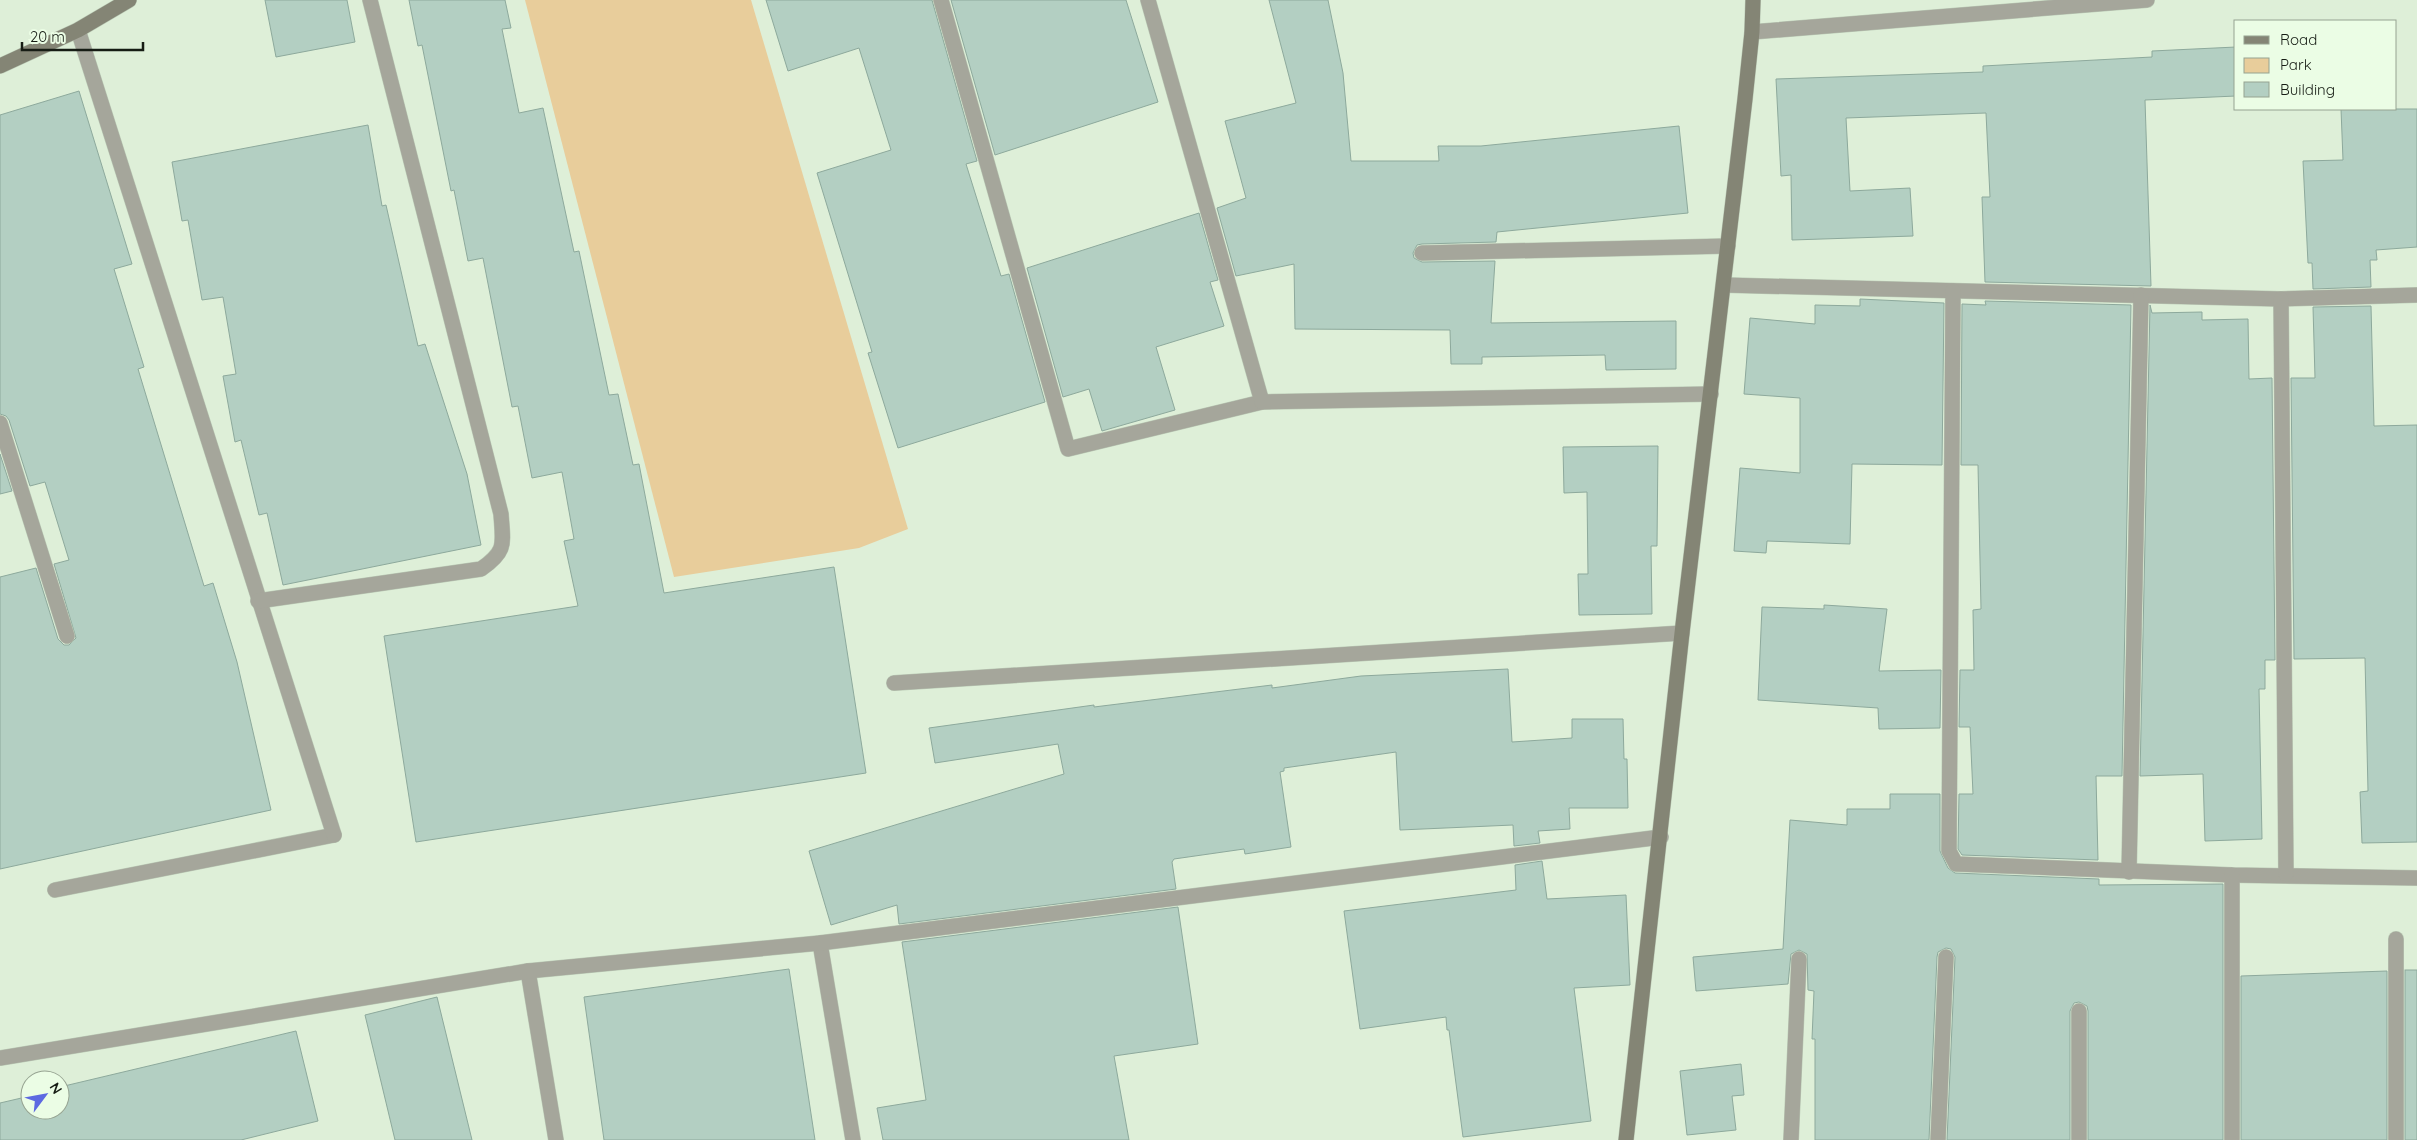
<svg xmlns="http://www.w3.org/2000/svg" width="2417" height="1140" font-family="Quicksand,sans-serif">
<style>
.green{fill:#e8cd9b}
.building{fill:#b3cfc2;stroke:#8da99c}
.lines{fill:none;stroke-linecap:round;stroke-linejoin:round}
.lane-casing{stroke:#bac9b5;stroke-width:16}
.street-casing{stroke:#bac9b5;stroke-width:16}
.secondary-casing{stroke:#bac9b5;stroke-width:16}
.lane{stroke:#a5a69b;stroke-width:15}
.street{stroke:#a5a69b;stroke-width:15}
.secondary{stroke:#848575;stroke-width:15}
</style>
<rect width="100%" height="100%" fill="#deefd8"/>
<path class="green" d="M 525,0 L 751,0 L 908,529 L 859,548 L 674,577 Z"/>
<g class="building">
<path d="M 265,0 L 347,0 L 355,42 L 276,57 Z"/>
<path d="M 409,0 L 505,0 L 511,28 L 502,29 L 519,113 L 543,108 L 574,252 L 579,251 L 609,395 L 618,394 L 633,465 L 639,464 L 664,593 L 834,567 L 866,773 L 416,842 L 384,636 L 578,606 L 564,541 L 574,539 L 562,472 L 532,478 L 518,406 L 512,407 L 483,258 L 468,261 L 454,190 L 451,191 L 422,45 L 418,46 Z"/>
<path d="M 766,0 L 932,0 L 977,161 L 966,164 L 1001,276 L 1009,274 L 1045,402 L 898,448 L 868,353 L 872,352 L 817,173 L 891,150 L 859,48 L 788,71 Z"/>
<path d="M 951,0 L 1126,0 L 1158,102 L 995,155 Z"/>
<path d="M 1269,0 L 1328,0 L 1343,73 L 1351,161 L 1439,161 L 1438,146 L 1481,146 L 1679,126 L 1688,213 L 1497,232 L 1496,242 L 1422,244 L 1417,245 L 1413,253 L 1414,258 L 1422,262 L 1495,261 L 1491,323 L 1676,321 L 1676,369 L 1606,370 L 1605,355 L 1482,357 L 1482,364 L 1451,364 L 1450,330 L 1295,329 L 1294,264 L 1236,276 L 1217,208 L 1246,198 L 1225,121 L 1296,103 Z"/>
<path d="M 2236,47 L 2236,96 L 2145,100 L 2151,286 L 1985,282 L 1982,197 L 1990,197 L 1986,113 L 1846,118 L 1850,191 L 1910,188 L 1913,236 L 1792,240 L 1791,175 L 1781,176 L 1776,79 L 1983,72 L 1983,66 L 2152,57 L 2152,51 Z"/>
<path d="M 79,91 L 132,264 L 114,269 L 144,367 L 138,369 L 204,586 L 213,583 L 237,662 L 271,810 L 0,869 L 0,577 L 36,568 L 58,639 L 64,645 L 69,645 L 76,638 L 54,564 L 69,560 L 45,482 L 30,486 L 9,420 L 6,416 L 0,414 L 0,115 Z"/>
<path d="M 2341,109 L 2417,109 L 2417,247 L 2376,250 L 2377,260 L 2370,260 L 2371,287 L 2313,289 L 2312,263 L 2308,263 L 2303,161 L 2343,160 Z"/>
<path d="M 368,125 L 382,206 L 386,205 L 418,346 L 425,344 L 467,474 L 481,545 L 283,585 L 267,513 L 259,515 L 241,440 L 235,442 L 223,376 L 236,374 L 223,297 L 202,300 L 188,220 L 182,221 L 172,162 Z"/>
<path d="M 1199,213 L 1218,280 L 1210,282 L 1224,326 L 1156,347 L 1175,410 L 1102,431 L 1089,389 L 1063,397 L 1027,268 Z"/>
<path d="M 1860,299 L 1944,303 L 1942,465 L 1852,464 L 1850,544 L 1767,541 L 1766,553 L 1734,551 L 1740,468 L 1800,473 L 1800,398 L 1744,394 L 1750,318 L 1815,324 L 1815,305 L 1860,306 Z"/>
<path d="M 1985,301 L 2131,305 L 2122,776 L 2096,776 L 2098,860 L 1962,855 L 1958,849 L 1959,794 L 1973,794 L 1970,727 L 1959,727 L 1960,670 L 1974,670 L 1973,610 L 1981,609 L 1978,465 L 1961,465 L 1962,304 L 1986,305 Z"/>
<path d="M 2150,305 L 2152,313 L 2202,312 L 2202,320 L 2248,319 L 2249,379 L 2272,378 L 2275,660 L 2265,660 L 2265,689 L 2259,689 L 2262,839 L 2205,841 L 2203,774 L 2140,776 Z"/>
<path d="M 2371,306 L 2374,426 L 2417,425 L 2417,842 L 2362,843 L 2360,792 L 2368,791 L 2365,658 L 2294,659 L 2291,378 L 2315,378 L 2313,307 Z"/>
<path d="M 1658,446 L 1657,546 L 1651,546 L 1652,614 L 1579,615 L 1578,574 L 1588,574 L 1587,492 L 1564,493 L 1563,447 Z"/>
<path d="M 0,454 L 12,491 L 0,494 Z"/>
<path d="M 1824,605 L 1887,609 L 1879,671 L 1941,670 L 1940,728 L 1879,729 L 1878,708 L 1758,700 L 1762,607 L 1824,609 Z"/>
<path d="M 1508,669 L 1512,742 L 1572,738 L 1572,719 L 1623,719 L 1624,759 L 1627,759 L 1628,808 L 1569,808 L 1570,829 L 1538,831 L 1540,843 L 1514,846 L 1513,825 L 1400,830 L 1396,752 L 1284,768 L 1284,771 L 1280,772 L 1291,847 L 1245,854 L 1244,849 L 1174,859 L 1172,862 L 1176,889 L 899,924 L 897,905 L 831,925 L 809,851 L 1064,774 L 1058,744 L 935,763 L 929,728 L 1094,705 L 1094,707 L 1272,685 L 1272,688 L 1361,676 Z"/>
<path d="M 1890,794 L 1940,794 L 1940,851 L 1948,868 L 1955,873 L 2099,879 L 2099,885 L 2223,884 L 2223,1140 L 2088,1140 L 2088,1011 L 2087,1006 L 2079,1002 L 2074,1003 L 2070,1011 L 2070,1140 L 1947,1140 L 1955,957 L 1951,949 L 1946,948 L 1938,952 L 1937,957 L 1929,1140 L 1815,1140 L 1815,1039 L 1812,1039 L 1814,991 L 1808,990 L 1807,954 L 1799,950 L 1791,954 L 1788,984 L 1696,991 L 1693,957 L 1783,949 L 1790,820 L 1847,825 L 1847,809 L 1890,809 Z"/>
<path d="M 1542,861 L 1547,899 L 1626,895 L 1630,985 L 1574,988 L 1591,1121 L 1463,1137 L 1449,1030 L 1447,1030 L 1446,1017 L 1360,1029 L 1344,911 L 1516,890 L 1515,865 Z"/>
<path d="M 1178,907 L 1198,1044 L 1114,1056 L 1129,1140 L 883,1140 L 877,1108 L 926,1100 L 902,942 Z"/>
<path d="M 789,969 L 815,1140 L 604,1140 L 584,997 Z"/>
<rect x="2405" y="970" width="12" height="170"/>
<path d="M 2387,971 L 2387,1140 L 2241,1140 L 2241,976 Z"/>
<path d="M 437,997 L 472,1140 L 395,1140 L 365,1015 Z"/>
<path d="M 296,1031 L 318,1121 L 241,1140 L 0,1140 L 0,1103 L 30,1096 L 30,1110 L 60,1110 L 60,1087 Z"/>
<path d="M 1741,1064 L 1744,1095 L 1732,1096 L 1736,1130 L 1687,1135 L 1680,1071 Z"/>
</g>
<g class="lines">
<defs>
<g id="lane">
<path d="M 0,423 L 67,636"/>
<path d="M 55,890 L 334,835"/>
</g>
<g id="street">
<path d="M 941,0 L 1068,449 L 1262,402"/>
<path d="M 1148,0 L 1262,402 L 1711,394"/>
<path d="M 78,30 L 334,835"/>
<path d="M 1752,32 L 2147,0"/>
<path d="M 1422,253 L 1728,246"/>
<path d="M 1724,285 L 2281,299 L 2417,295"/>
<path d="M 1953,291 L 1949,851 L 1956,864 L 2232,875 L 2417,878"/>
<path d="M 2281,299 L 2286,874"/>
<path d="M 258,601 L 481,569 C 507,551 503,544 501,514 L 370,0"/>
<path d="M 894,683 L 1682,633"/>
<path d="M 2129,872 L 2141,295"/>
<path d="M 2232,875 L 2232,1140"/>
<path d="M 2396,939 L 2396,1140"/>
<path d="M 820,943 L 853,1140"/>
<path d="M 528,971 L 556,1140"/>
<path d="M 2079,1011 L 2079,1140"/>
<path d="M 0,1058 L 528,971 L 820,943 L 1661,837"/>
<path d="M 1791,1140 L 1799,959"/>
<path d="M 1938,1140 L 1946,957"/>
</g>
<g id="secondary">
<path d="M 0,66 L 78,30 L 129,0"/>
<path d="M 1626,1140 L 1682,633 L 1745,99 L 1752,32 L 1753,0"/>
</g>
</defs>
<use href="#lane" class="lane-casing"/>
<use href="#street" class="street-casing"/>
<use href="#secondary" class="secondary-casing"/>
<use href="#lane" class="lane"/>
<use href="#street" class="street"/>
<use href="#secondary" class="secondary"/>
</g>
<rect x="2234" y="20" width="162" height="90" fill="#ebfde5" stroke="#96a391"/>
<rect x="2244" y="36" width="25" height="8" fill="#848575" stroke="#96a391"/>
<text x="2280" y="45" font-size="15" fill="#161c14">Road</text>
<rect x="2244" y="58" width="25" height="15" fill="#e8cd9b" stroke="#96a391"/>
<text x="2280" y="70" font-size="15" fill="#161c14">Park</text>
<rect x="2244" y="82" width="25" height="15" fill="#b3cfc2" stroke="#96a391"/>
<text x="2280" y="95" font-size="15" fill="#161c14">Building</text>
<g transform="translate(45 1095) rotate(58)"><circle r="24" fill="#ebfde5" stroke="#96a391"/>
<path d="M0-4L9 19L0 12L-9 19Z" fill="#5d69e1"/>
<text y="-8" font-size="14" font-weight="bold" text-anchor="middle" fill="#161c14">N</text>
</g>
<path d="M22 42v8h121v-8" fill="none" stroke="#161c14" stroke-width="2.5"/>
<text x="30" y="42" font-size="15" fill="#161c14" stroke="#ebfde5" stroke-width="4" paint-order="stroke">20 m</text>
</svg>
